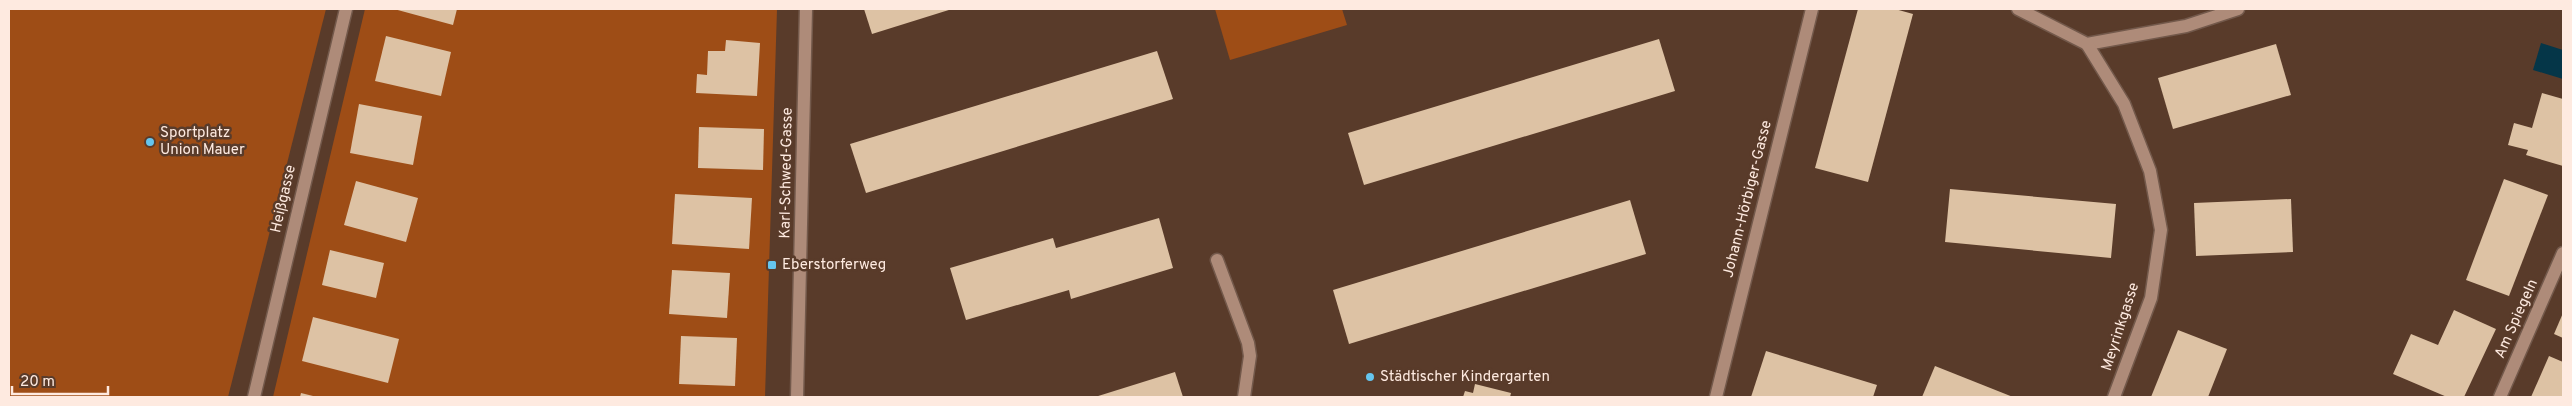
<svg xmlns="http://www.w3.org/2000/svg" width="2572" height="406" font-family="Overpass,sans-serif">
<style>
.green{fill:#9e4d16}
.water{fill:#053648}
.building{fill:#ddc2a4}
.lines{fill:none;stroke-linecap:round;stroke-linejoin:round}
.minor-casing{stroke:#73594b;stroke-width:15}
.tertiary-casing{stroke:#73594b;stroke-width:15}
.minor{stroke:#ae8b79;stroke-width:12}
.tertiary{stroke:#ae8b79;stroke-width:12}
.poi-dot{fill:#65c5ee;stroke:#593b2a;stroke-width:2}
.labels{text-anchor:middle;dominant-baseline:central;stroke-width:5;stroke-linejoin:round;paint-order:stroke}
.poi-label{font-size:15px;fill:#feeae0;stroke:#593b2a;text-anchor:start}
.street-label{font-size:15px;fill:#feeae0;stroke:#593b2a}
</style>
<rect width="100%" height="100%" fill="#593b2a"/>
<g class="green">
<path d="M 9,9 L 326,9 L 228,397 L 9,397 Z"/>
<path d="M 365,9 L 777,9 L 765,397 L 273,397 Z"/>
<path d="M 1215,9 L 1342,9 L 1347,25 L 1230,60 Z"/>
</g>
<path class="water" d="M 2541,43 L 2563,50 L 2563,79 L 2533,70 Z"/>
<g class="building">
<path d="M 394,9 L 457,9 L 453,25 Z"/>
<path d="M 864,9 L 952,9 L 872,34 Z"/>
<path d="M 1858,9 L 1895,9 L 1913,14 L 1868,182 L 1815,168 Z"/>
<path d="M 386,36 L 451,52 L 441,96 L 375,81 Z"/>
<path d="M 1659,39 L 1675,91 L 1364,185 L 1348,133 Z"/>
<path d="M 726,40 L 760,43 L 757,96 L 696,93 L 697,74 L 707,75 L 708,51 L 725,51 Z"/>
<path d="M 2276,44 L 2291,95 L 2173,129 L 2158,78 Z"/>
<path d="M 1157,51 L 1173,99 L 866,193 L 850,144 Z"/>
<path d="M 2542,93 L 2563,99 L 2563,166 L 2526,155 L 2528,150 L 2508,145 L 2514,123 L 2532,128 Z"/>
<path d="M 359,104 L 422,116 L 413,165 L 350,153 Z"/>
<path d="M 699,127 L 764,129 L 763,170 L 698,168 Z"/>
<path d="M 2504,179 L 2548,195 L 2509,296 L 2466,280 Z"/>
<path d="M 356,181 L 418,198 L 406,242 L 344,225 Z"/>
<path d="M 1950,189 L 2116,204 L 2111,258 L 1945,242 Z"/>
<path d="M 675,194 L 752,198 L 749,249 L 672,244 Z"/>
<path d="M 2291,199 L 2293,252 L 2196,256 L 2194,203 Z"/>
<path d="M 1630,200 L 1646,254 L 1349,344 L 1333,290 Z"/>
<path d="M 1159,218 L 1173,268 L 1071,299 L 1069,290 L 966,320 L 950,268 L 1053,238 L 1056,248 Z"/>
<path d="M 330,250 L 384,263 L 376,298 L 322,285 Z"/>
<path d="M 672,270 L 730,273 L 727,318 L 669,314 Z"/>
<path d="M 2454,310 L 2496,329 L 2464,397 L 2447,397 L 2393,374 L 2411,334 L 2438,345 Z"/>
<path d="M 2563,313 L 2563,338 L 2554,334 Z"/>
<path d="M 313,317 L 399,339 L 388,383 L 302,361 Z"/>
<path d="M 2178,330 L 2227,349 L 2208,397 L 2151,397 Z"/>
<path d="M 681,336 L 737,338 L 735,386 L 679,384 Z"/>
<path d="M 1766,351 L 1877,385 L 1873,397 L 1751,397 Z"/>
<path d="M 2549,356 L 2563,362 L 2563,397 L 2531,397 Z"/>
<path d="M 1935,366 L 2013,397 L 1922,397 Z"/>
<path d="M 1175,372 L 1183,397 L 1095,397 Z"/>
<path d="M 1475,384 L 1511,393 L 1510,397 L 1463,397 L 1465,391 L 1473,393 Z"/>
<path d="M 301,393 L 317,397 L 300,397 Z"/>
</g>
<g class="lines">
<defs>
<g id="minor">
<path d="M 2018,9 L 2087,44 L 2186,26 L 2238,9"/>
<path d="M 2087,44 L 2124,104 L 2150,171 L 2161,230 L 2151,298 L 2114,397"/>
<path d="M 1217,260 L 1248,343 L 1250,356 L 1244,397"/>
<path d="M 254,397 L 346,9"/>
<path d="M 1716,397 L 1812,9"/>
<path d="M 2500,397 L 2563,253"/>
</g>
<path id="tertiary" d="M 797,397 L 806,9"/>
</defs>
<use href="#minor" class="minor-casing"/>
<use href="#tertiary" class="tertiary-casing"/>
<use href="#minor" class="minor"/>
<use href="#tertiary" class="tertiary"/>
</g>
<g class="poi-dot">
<circle cx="150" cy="142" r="5"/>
<rect x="767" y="260" width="10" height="10" rx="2.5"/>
<circle cx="1370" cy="377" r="5"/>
</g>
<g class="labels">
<g class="poi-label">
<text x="160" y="133">Sportplatz<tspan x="160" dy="17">Union Mauer</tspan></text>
<text x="782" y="265">Eberstorferweg</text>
<text x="1380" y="377">Städtischer Kindergarten</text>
</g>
<g class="street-label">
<text transform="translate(787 173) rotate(-89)">Karl-Schwed-Gasse</text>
<text transform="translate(284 199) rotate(-77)">Heißgasse</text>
<text transform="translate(1748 199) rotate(-76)">Johann-Hörbiger-Gasse</text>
<text transform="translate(2517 319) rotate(-66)">Am Spiegeln</text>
<text transform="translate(2121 327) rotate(-72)">Meyrinkgasse</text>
</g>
</g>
<rect width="2572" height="406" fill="none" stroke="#feeae0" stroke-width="20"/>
<path d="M12 386v8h96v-8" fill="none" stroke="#feeae0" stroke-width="2.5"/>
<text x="20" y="386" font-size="15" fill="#feeae0" stroke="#593b2a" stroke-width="4" paint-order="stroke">20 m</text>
</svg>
